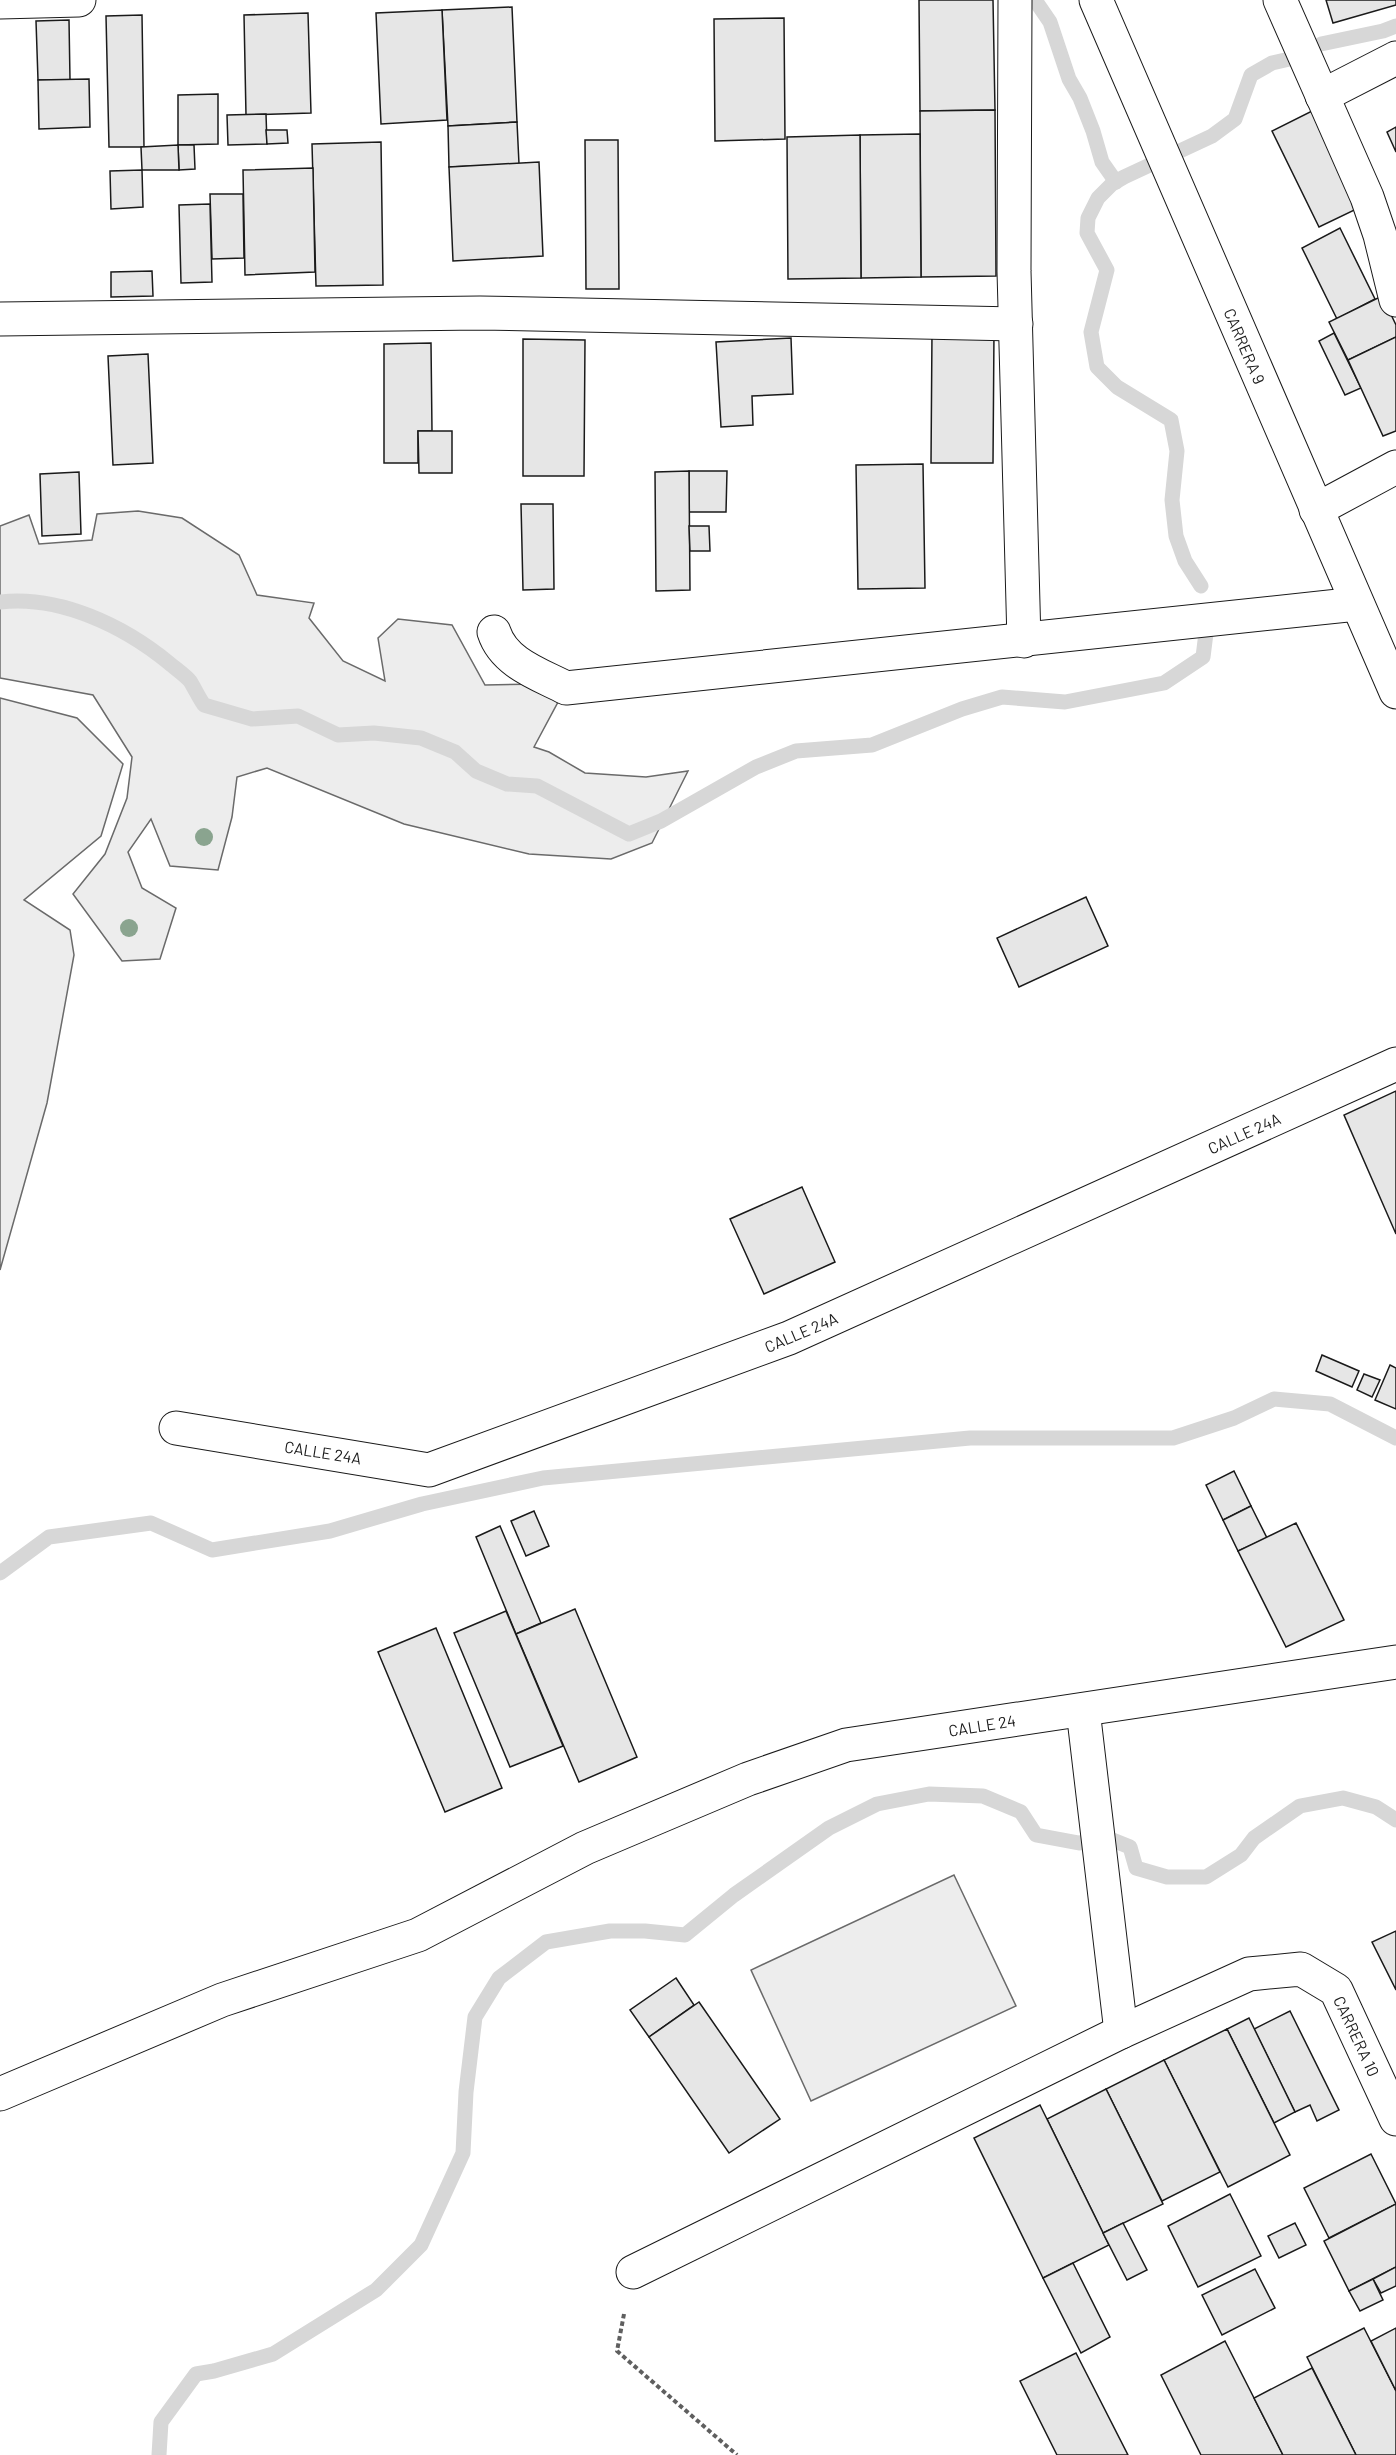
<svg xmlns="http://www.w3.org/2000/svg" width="1396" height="2455" font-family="Barlow,sans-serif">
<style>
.built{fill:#ededed;stroke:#6a6a6a;stroke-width:1.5}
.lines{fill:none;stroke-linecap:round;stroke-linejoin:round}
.stream{stroke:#d7d7d7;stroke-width:15}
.building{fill:#e6e6e6;stroke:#1a1a1a;stroke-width:1.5}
.minor-casing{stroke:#1a1a1a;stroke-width:35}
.trunk-casing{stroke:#1a1a1a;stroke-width:35}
.path{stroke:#5f5f5f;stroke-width:4;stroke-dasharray:4.5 3;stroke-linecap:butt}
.minor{stroke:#fff;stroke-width:33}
.trunk{stroke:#fff;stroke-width:33}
.tree{fill:#8aa48f}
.labels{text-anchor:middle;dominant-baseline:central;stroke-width:4.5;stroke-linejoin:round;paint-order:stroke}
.street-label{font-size:16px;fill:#1a1a1a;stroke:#fff}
</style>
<rect width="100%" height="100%" fill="#fff"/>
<g class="built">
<path d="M 138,511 L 182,518 L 239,555 L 257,595 L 314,603 L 309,618 L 343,661 L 385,681 L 378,638 L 398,619 L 452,625 L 485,685 L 541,684 L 558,702 L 534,747 L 549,752 L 585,773 L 646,777 L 688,771 L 652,843 L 611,859 L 529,854 L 404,824 L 267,768 L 237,777 L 232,817 L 218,870 L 170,866 L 151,819 L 128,852 L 142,888 L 176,908 L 160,959 L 122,961 L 73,894 L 105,854 L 127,798 L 132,757 L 93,695 L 0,678 L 0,526 L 29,515 L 39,544 L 92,540 L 97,514 Z"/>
<path d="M 0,698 L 77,718 L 123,764 L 101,836 L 24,900 L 70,930 L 74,955 L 47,1103 L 0,1270 Z"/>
<path d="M 954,1875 L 1016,2006 L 811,2101 L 751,1970 Z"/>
</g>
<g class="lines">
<g class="stream">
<path d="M 1037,3 L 1050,22 L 1069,79 L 1080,98 L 1093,131 L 1102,162 L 1116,182"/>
<path d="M 1321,44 L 1383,31 L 1396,26"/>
<path d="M 1201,586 L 1185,561 L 1176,536 L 1172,500 L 1177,451 L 1171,420 L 1117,387 L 1097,367 L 1091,332 L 1107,270 L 1087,233 L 1088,218 L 1098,198 L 1112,184 L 1124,177 L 1212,136 L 1235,119 L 1251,75 L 1272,63 L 1294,58"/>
<path d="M 0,602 C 60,595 124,626 169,663 C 176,669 185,675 190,681 C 195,689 199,698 204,705 L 252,719 L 298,716 L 338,735 L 374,733 L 421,738 L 455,752 L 476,771 L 507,784 L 537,786 L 629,834 L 661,821 L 756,767 L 796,751 L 872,745 L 962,709 L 1002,697 L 1065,702 L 1164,683 L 1203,657 L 1206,633"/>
<path d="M 0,1573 L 49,1537 L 151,1523 L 212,1550 L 330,1531 L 422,1504 L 543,1478 L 970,1438 L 1173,1438 L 1234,1418 L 1274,1399 L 1330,1404 L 1396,1438"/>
<path d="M 159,2455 L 161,2422 L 196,2374 L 214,2371 L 273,2354 L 376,2290 L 421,2245 L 463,2153 L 466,2092 L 475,2017 L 499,1978 L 546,1942 L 610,1931 L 645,1931 L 685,1935 L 734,1895 L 829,1828 L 877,1804 L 929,1794 L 983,1796 L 1021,1812 L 1036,1835 L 1079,1843 L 1110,1839 L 1130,1847 L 1136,1868 L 1167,1877 L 1206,1877 L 1241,1855 L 1254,1838 L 1300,1806 L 1343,1798 L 1376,1807 L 1396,1820"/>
</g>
</g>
<g class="building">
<path d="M 919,0 L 993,0 L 995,110 L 920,111 Z"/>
<path d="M 1326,0 L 1396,0 L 1396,5 L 1333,23 Z"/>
<path d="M 512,7 L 517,122 L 448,126 L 442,10 Z"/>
<path d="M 442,10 L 447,120 L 381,124 L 376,13 Z"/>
<path d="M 308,13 L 311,113 L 246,115 L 244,15 Z"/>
<path d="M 142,15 L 144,147 L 109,147 L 106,16 Z"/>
<path d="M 784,18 L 785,139 L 715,141 L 714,19 Z"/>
<path d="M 69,20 L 70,80 L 38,80 L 36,21 Z"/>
<path d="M 89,79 L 90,127 L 39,129 L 38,80 Z"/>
<path d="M 218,94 L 218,144 L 178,145 L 178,95 Z"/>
<path d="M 1320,107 L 1367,204 L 1319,227 L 1272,131 Z"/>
<path d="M 995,110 L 996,276 L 921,277 L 920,111 Z"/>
<path d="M 266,114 L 267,144 L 228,145 L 227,115 Z"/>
<path d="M 517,122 L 519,164 L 449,167 L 448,126 Z"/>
<path d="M 1396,127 L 1396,152 L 1387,132 Z"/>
<path d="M 266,130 L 287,130 L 288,143 L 267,144 Z"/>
<path d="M 920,134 L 921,277 L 861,278 L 860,135 Z"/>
<path d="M 860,135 L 861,278 L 788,279 L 787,137 Z"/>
<path d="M 585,140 L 618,140 L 619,289 L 586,289 Z"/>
<path d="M 381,142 L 383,285 L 316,286 L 312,144 Z"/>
<path d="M 178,145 L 194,145 L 195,169 L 179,170 Z"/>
<path d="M 178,145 L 179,170 L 142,170 L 141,147 Z"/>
<path d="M 539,162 L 543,256 L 453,261 L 449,167 Z"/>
<path d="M 313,168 L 315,272 L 245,275 L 243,170 Z"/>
<path d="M 142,170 L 143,207 L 111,209 L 110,171 Z"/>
<path d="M 210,194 L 243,194 L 244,258 L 212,259 Z"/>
<path d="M 210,204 L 212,282 L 181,283 L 179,205 Z"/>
<path d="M 1340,228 L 1375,299 L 1337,319 L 1302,248 Z"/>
<path d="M 152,271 L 153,296 L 111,297 L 111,272 Z"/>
<path d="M 1382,296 L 1396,325 L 1396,337 L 1348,360 L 1329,322 Z"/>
<path d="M 994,331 L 993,463 L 931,463 L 932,332 Z"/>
<path d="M 1334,333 L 1361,388 L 1345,395 L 1319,341 Z"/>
<path d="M 1396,337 L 1396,431 L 1383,436 L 1348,360 Z"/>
<path d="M 791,338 L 793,394 L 752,396 L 753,425 L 721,427 L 716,342 Z"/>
<path d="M 523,339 L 585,340 L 584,476 L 523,476 Z"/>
<path d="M 431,343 L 432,431 L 418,431 L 418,463 L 384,463 L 384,344 Z"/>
<path d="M 148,354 L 153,463 L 113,465 L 108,356 Z"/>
<path d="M 418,431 L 452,431 L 452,473 L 419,473 Z"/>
<path d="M 923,464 L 925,588 L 858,589 L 856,465 Z"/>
<path d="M 689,471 L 727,471 L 726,512 L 689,512 Z"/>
<path d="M 689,471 L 690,590 L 656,591 L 655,472 Z"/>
<path d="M 79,472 L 81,534 L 42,536 L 40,474 Z"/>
<path d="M 521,504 L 553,504 L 554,589 L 523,590 Z"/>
<path d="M 689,526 L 709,526 L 710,551 L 690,551 Z"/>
<path d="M 1086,897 L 1108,946 L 1019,987 L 997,938 Z"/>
<path d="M 1396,1091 L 1396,1234 L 1344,1115 Z"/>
<path d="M 802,1187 L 835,1262 L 764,1294 L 730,1219 Z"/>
<path d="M 1322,1355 L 1359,1371 L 1352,1387 L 1316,1371 Z"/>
<path d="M 1390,1365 L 1396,1368 L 1396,1409 L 1375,1400 Z"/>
<path d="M 1364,1374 L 1380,1380 L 1372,1397 L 1357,1390 Z"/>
<path d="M 1234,1471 L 1251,1506 L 1223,1520 L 1206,1485 Z"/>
<path d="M 1251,1506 L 1267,1538 L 1238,1551 L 1223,1520 Z"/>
<path d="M 534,1511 L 549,1546 L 526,1556 L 511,1521 Z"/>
<path d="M 1296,1523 L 1344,1620 L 1286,1647 L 1238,1551 Z"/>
<path d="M 500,1526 L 541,1623 L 516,1634 L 476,1537 Z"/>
<path d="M 575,1609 L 637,1757 L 579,1782 L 516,1634 Z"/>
<path d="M 506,1611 L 563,1746 L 510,1767 L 454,1633 Z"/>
<path d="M 436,1628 L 502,1788 L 445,1812 L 378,1652 Z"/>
<path d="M 1396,1931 L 1396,1990 L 1372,1942 Z"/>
<path d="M 676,1978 L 694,2005 L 649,2037 L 630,2010 Z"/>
<path d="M 699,2002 L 780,2119 L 729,2153 L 649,2037 Z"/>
<path d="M 1290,2011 L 1339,2110 L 1317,2121 L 1310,2105 L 1295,2112 L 1254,2029 Z"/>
<path d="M 1249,2018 L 1295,2112 L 1274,2123 L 1227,2029 Z"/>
<path d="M 1227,2029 L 1290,2155 L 1228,2187 L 1164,2060 Z"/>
<path d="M 1164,2060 L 1220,2172 L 1162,2201 L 1106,2089 Z"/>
<path d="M 1106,2089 L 1163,2204 L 1103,2233 L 1047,2119 Z"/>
<path d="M 1040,2105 L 1109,2245 L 1043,2278 L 974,2138 Z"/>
<path d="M 1371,2154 L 1396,2204 L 1329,2238 L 1304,2188 Z"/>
<path d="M 1230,2194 L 1261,2256 L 1198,2287 L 1168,2226 Z"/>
<path d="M 1396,2204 L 1396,2267 L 1349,2291 L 1324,2241 Z"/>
<path d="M 1123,2223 L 1147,2270 L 1127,2280 L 1103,2233 Z"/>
<path d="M 1295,2223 L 1306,2245 L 1279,2258 L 1268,2236 Z"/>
<path d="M 1073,2263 L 1110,2337 L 1081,2353 L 1043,2278 Z"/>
<path d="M 1396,2267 L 1396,2286 L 1381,2293 L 1373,2279 Z"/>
<path d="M 1255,2269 L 1275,2308 L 1222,2335 L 1202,2295 Z"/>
<path d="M 1373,2279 L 1383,2300 L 1360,2311 L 1349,2291 Z"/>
<path d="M 1364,2328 L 1396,2391 L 1396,2455 L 1356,2455 L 1307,2357 Z"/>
<path d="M 1396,2328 L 1396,2391 L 1371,2341 Z"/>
<path d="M 1225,2341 L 1283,2455 L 1201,2455 L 1161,2375 Z"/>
<path d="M 1076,2353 L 1128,2455 L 1057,2455 L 1020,2381 Z"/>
<path d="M 1312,2368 L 1356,2455 L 1283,2455 L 1254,2398 Z"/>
</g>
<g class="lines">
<defs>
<g id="minor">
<path d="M 1015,0 L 1014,271 L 1024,641"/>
<path d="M 1280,0 L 1367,197 L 1380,235 L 1396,300"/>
<path d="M 0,2 L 79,0"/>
<path d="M 1322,96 L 1396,58"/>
<path d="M 0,319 L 480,313 L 1016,324"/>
<path d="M 1316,510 L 1396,467"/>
<path d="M 494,632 C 504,663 539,674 566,688 L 1357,604"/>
<path d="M 176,1428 L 429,1470 L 789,1338 L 1396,1064"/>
<path d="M 1083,1710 L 1121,2032"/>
<path d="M 0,2094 L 222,2000 L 418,1935 L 585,1848 L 748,1779 L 846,1745 L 1396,1662"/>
<path d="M 633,2272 L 1121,2032 L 1249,1974 L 1301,1969 L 1336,1990 L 1396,2119"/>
</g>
<path id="trunk" d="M 1096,0 L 1396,692"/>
</defs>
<use href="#minor" class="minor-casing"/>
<use href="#trunk" class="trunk-casing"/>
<path class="path" d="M 624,2314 L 617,2351 L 737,2455"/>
<use href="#minor" class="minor"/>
<use href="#trunk" class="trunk"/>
</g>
<g class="tree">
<circle cx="204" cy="837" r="9"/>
<circle cx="129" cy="928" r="9"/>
</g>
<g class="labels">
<g class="street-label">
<text transform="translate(1245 346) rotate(67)">CARRERA 9</text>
<text transform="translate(1244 1133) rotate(-24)">CALLE 24A</text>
<text transform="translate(801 1332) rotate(-23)">CALLE 24A</text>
<text transform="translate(323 1452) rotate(9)">CALLE 24A</text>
<text transform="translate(982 1725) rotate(-9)">CALLE 24</text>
<text transform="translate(1357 2036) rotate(65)">CARRERA 10</text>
</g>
</g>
</svg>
